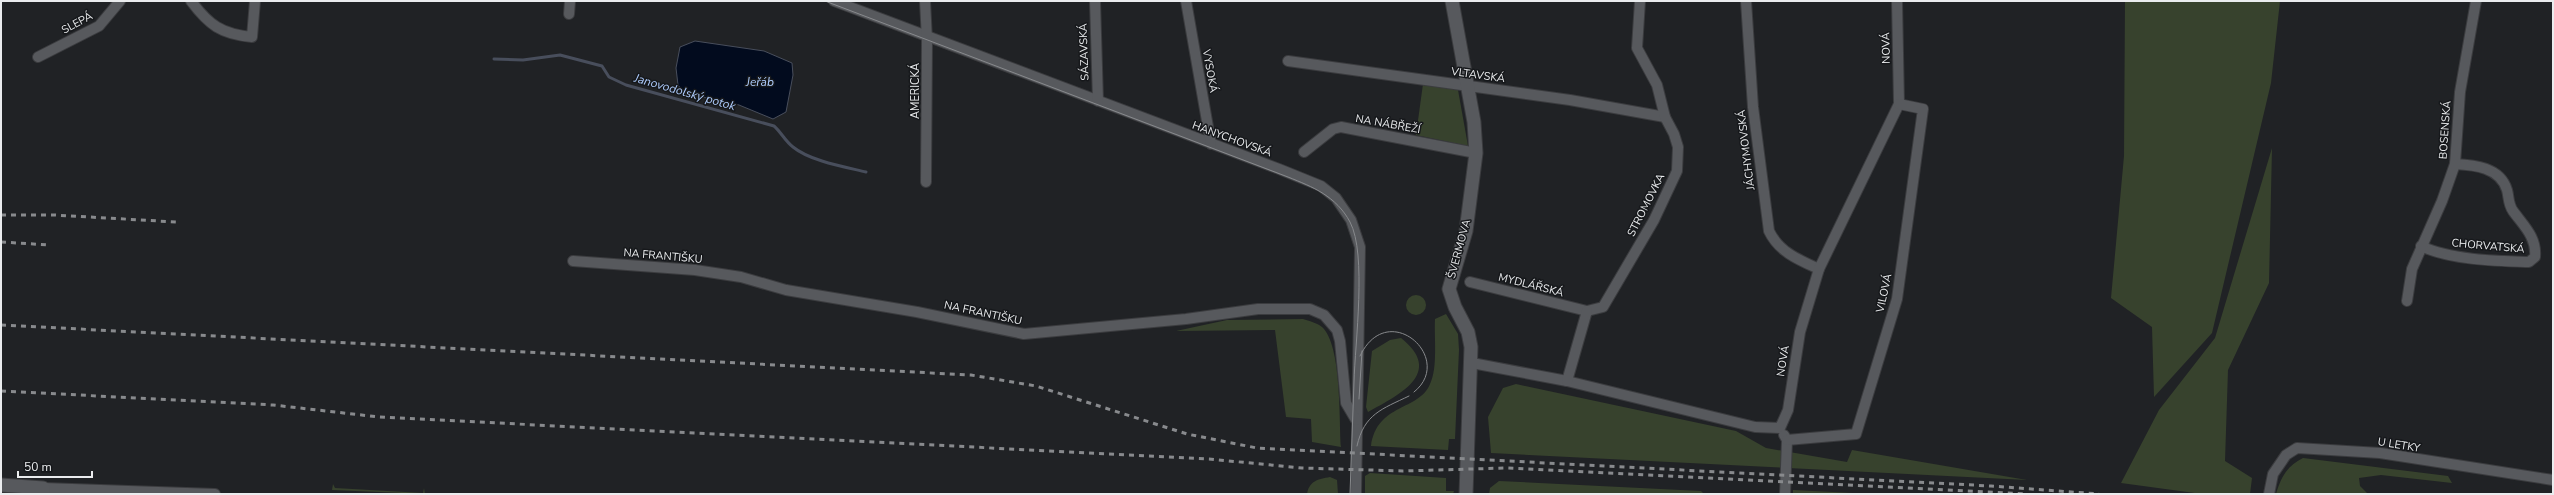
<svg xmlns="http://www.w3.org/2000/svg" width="2554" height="495" font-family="'Nunito Sans',sans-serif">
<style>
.green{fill:#37422d}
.water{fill:#020b1e;stroke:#484e5c}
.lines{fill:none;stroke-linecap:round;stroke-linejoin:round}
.stream{stroke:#484e5c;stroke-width:3}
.minor-casing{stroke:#3b3c3f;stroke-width:12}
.tertiary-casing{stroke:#3b3c3f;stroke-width:15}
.minor{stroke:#57595d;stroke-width:10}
.tertiary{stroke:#57595d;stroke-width:13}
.tram{stroke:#888a8d;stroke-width:1}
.rail{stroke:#888a8d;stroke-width:3;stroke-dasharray:5 5;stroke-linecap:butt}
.labels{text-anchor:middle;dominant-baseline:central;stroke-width:3;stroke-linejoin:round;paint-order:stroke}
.street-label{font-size:11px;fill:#eaecee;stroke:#16181b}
.water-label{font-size:12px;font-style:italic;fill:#afcdfe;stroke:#16181b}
</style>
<rect width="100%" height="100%" fill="#202225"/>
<g class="green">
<path d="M 2125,1 L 2280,1 L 2271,83 L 2212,333 L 2154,397 L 2152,327 L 2111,298 L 2124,156 Z"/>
<path d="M 1423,84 L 1458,90 L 1468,146 L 1416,135 Z"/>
<path d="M 2272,148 L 2269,283 L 2228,370 L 2225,461 L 2252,478 L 2250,494 L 2202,494 L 2121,483 L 2159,410 L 2215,338 Z"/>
<circle cx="1416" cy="305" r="10"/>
<path d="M 1446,314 L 1458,334 L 1459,350 L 1455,439 L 1449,439 L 1448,450 L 1371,446 C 1377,403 1419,411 1430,384 C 1438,368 1434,337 1435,319 Z"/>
<path d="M 1303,319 C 1309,321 1317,323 1322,327 C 1342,345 1339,420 1341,447 L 1312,442 L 1311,419 L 1286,417 L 1275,330 L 1176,331 L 1227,320 Z"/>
<path d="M 1401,338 C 1445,373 1399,395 1368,412 L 1366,407 L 1372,351 L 1390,340 Z"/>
<path d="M 1516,384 L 1736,431 L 1766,448 L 1847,462 L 1852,450 L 2027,480 L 1491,453 L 1488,417 L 1503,388 Z"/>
<path d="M 2303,458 L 2448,476 L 2452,483 L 2381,475 L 2359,478 L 2360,486 L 2368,494 L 2276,494 C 2281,477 2287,466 2303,458 Z"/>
<path d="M 1370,473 L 1446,478 L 1446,491 L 1454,491 L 1453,494 L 1365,494 L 1365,476 Z"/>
<path d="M 1330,477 L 1337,480 L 1338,494 L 1307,494 C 1309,481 1318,479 1330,477 Z"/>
<path d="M 1499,481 L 1701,491 L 1704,494 L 1489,494 L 1490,488 Z"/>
<path d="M 333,484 L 335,488 L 423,493 L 424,488 L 425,494 L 332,490 Z"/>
<path d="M 1793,490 L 1873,494 L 1793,494 Z"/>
</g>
<path class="water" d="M 695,41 L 764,51 L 792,63 L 793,75 L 786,112 L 773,119 L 739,105 L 684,93 L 678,85 L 676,68 L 680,47 Z"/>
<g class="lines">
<path class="stream" d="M 494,59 L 523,60 L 560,55 L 602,66 L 609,77 L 626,85 L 774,126 C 781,132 785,141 793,147 C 810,161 845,167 866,172"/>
<defs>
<g id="minor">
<path d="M 191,1 C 209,25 221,34 252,37 L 255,1"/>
<path d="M 834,1 L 1279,169 L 1321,186 L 1336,198 L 1351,220 L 1360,247 L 1356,494"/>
<path d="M 925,1 L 927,40 L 926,182"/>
<path d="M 1095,1 L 1098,101"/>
<path d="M 1186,1 L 1211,144"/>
<path d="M 1746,1 L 1753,107 L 1769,231 C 1779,252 1799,260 1819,269"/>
<path d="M 569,14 L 570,1"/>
<path d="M 38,57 L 99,26 L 120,1"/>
<path d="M 1288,61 L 1570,100 L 1665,117"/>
<path d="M 1304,152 L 1333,129 L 1341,127 L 1476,153"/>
<path d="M 2421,246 C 2450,260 2497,261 2529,262 L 2535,257 C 2537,237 2523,225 2513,211 C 2508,204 2509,197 2507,190 C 2500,167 2474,165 2455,164"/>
<path d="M 573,261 L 695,270 L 741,277 L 786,290 L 917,312 L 1024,334 L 1186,319 L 1258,309 L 1310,309 L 1324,315 L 1337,330 L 1340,341 L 1346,403 L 1356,420"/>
<path d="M 1470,282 L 1587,311"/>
<path d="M 2407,301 L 2412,269 L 2442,201 L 2455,164 L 2460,92 L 2476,1"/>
<path d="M 1587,311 L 1603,307 L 1654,220 L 1677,171 L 1678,147 L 1674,134 L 1665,117 L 1657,85 L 1637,48 L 1640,1"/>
<path d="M 1472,363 L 1567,381 L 1755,427 L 1780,428 L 1788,410 L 1800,332 L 1819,269 L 1899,104 L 1897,1"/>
<path d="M 1567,381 L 1587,311"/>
<path d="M 1784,435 L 1787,440 L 1785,494"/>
<path d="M 1787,440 L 1856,434 L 1897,299 L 1923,109 L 1899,104"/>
<path d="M 43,488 L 215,494"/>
<path d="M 2269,494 L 2273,474 L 2286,455 L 2297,448 L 2380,453 L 2553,480"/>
</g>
<g id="tertiary">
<path d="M 1452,1 L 1474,122 L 1476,153 L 1466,231 L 1449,289 L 1455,307 L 1468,332 L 1471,347 L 1466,494"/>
<path d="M 1,485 L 43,488 L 43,494"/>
</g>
</defs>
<use href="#minor" class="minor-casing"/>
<use href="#tertiary" class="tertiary-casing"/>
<use href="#minor" class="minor"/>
<use href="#tertiary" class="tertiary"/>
<g class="tram">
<path d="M 825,1 L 1288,177 C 1313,187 1336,196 1350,222 C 1367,254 1355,343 1354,382 C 1353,419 1351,457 1350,494"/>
<path d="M 1360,356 C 1388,297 1456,359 1414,392"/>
<path d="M 1359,399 L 1362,351"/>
<path d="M 1357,446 C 1364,414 1382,409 1409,396"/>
</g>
<g class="rail">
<path d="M 1,215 L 54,215 L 176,222"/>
<path d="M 1,242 L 50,245"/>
<path d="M 1,325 L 971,375 L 1036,386 L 1187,434 L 1257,448 L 1991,486 L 2099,494"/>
<path d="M 1,391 L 273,405 L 379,417 L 1209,459 L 1302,468 L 1403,471 L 1506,468 L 2027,494"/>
</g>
</g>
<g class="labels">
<g class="street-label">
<text transform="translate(77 23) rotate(-28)">SLEPÁ</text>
<text transform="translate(1886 48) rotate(-91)">NOVÁ</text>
<text transform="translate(1084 52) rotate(-92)">SÁZAVSKÁ</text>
<text transform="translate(1210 71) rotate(80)">VYSOKÁ</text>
<text transform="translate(1478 75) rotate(8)">VLTAVSKÁ</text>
<text transform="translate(915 91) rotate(-90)">AMERICKÁ</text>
<text transform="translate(1388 124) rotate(10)">NA NÁBŘEŽÍ</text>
<text transform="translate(2445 130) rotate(-86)">BOSENSKÁ</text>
<text transform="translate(1232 139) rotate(20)">HANYCHOVSKÁ</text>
<text transform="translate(1746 150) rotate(-97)">JÁCHYMOVSKÁ</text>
<text transform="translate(1646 205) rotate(-63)">STROMOVKA</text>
<text transform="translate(2488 246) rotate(5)">CHORVATSKÁ</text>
<text transform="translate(1459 249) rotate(-75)">ŠVERMOVA</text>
<text transform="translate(663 256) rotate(5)">NA FRANTIŠKU</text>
<text transform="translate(1531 285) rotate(14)">MYDLÁŘSKÁ</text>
<text transform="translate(1884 293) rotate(-78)">VILOVÁ</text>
<text transform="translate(983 313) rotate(12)">NA FRANTIŠKU</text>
<text transform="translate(1783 361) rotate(-81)">NOVÁ</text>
<text transform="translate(2399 445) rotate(9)">U LETKY</text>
</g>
<g class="water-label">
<text x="760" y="82">Jeřáb</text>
<text transform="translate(685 92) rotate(16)">Janovodolský potok</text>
</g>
</g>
<rect width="2554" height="495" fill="none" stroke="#eaecee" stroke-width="4"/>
<path d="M18 471v6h74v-6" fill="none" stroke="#eaecee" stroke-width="2"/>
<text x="24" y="471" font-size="12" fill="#eaecee" stroke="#16181b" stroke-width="3" paint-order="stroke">50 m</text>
</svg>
